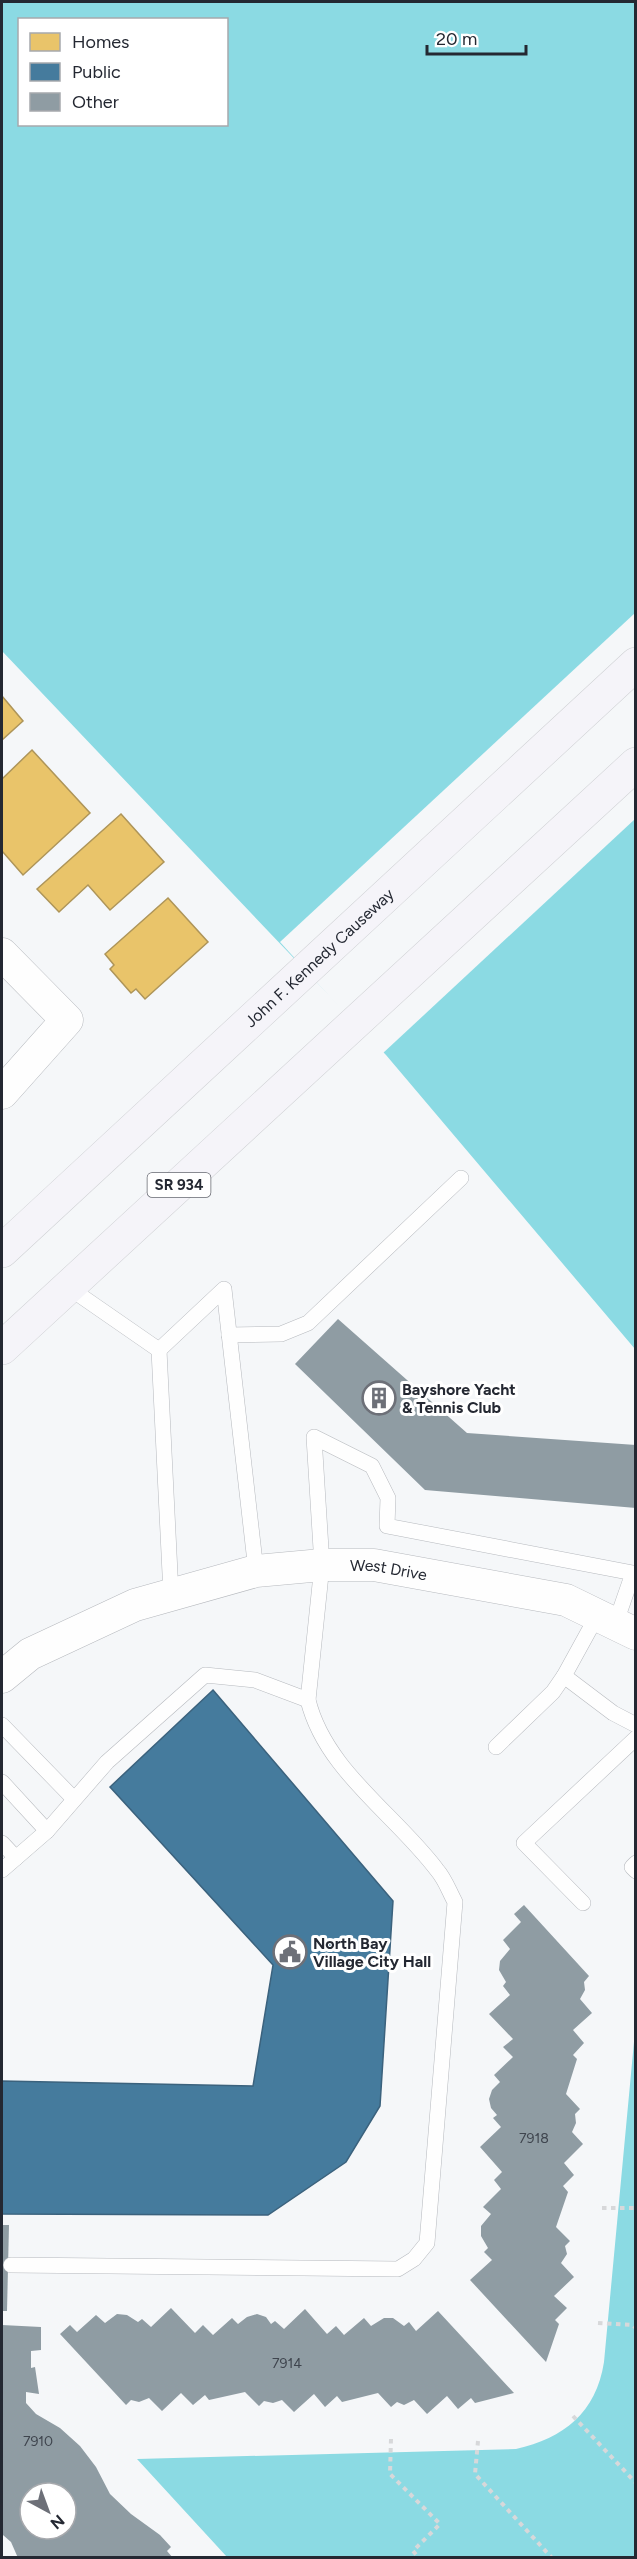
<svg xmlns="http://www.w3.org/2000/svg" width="637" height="2559" font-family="Figtree,sans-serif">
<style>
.water{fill:#8bdae3;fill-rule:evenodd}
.pier{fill:#f5f7f9}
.homes{fill:#e9c46a;stroke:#ae9559;stroke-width:1.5}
.public{fill:#457b9d;stroke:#3b627d;stroke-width:1.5}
.building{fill:#8f9ca3;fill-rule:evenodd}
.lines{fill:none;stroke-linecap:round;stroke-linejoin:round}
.service-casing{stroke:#b6b9be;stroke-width:16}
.minor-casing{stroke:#b6b9be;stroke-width:33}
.primary-casing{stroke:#cfd1d4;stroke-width:34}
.path{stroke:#d7d8da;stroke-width:4;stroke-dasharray:4.5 4.5;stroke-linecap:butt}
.service{stroke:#fefefe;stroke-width:15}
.minor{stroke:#fefefe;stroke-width:32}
.primary{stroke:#f5f4f9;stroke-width:33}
.labels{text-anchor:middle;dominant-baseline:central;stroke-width:6;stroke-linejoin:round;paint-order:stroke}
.number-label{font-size:14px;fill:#3f454e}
.shield{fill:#fff;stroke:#666870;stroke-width:1.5}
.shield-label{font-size:15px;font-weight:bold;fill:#242832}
.street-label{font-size:16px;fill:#242832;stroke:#fff}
.poi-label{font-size:16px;font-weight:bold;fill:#242832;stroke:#fff;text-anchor:start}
</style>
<rect width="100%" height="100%" fill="#f5f7f9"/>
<g class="water">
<path d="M 2,2 L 635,2 L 635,1349 L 386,1055 L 2,651 ZM 20,20 L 226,20 L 226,124 L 20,124 Z"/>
<path d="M 635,2031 L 635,2557 L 227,2557 L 137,2459 L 516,2449 C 564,2438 596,2413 604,2362 Z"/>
</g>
<path class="pier" d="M 635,613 L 635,819 L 382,1054 L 280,942 Z"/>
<g class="homes">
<path d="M 2,696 L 23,721 L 2,740 Z"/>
<path d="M 32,750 L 90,813 L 23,875 L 2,851 L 2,779 Z"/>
<path d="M 121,814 L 164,862 L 110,910 L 88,885 L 59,912 L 37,889 Z"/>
<path d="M 168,898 L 208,942 L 145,999 L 136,989 L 131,993 L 110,969 L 114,965 L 105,954 Z"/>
</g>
<path class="public" d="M 213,1690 L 393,1901 L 380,2106 L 346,2162 L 268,2215 L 2,2214 L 2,2081 L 253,2086 L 273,1965 L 110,1787 Z"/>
<g class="building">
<path d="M 338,1319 L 467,1433 L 636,1445 L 636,1508 L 425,1490 L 295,1364 Z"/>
<path d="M 524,1905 L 589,1976 L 584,1982 L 585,1990 L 580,1999 L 592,2013 L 573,2030 L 584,2043 L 573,2055 L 577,2059 L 566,2094 L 580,2109 L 575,2114 L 576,2123 L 572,2132 L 583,2144 L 564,2163 L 574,2175 L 563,2186 L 568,2192 L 556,2227 L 570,2241 L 565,2246 L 567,2254 L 561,2263 L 574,2277 L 554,2296 L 567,2308 L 555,2320 L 559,2324 L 546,2362 L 470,2280 L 492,2260 L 484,2252 L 488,2248 L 481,2236 L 481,2226 L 491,2214 L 483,2207 L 501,2189 L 494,2180 L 502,2172 L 480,2147 L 501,2127 L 493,2118 L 497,2115 L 491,2108 L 489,2099 L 492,2090 L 500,2082 L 494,2075 L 513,2057 L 503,2047 L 513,2039 L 489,2014 L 510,1995 L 503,1986 L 506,1982 L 499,1970 L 500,1961 L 510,1949 L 503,1940 L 521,1922 L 514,1914 Z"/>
<path d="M 2,2225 L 9,2225 L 7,2311 L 2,2311 Z"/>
<path d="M 171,2308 L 195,2333 L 203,2325 L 213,2335 L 232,2318 L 238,2324 L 247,2317 L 257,2314 L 266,2317 L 271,2324 L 275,2321 L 284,2329 L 305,2309 L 327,2334 L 336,2326 L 344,2335 L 364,2318 L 371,2326 L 384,2318 L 393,2318 L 404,2326 L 409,2322 L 416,2331 L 438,2311 L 514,2393 L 475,2403 L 471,2398 L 458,2409 L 447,2396 L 427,2414 L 414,2400 L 404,2405 L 397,2402 L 391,2407 L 378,2393 L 342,2402 L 337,2396 L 325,2407 L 314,2394 L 294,2412 L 282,2400 L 273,2403 L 264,2401 L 259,2406 L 245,2392 L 209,2400 L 205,2395 L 193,2405 L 181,2393 L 162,2411 L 149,2398 L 139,2402 L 131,2400 L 126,2405 L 60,2334 L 70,2325 L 77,2332 L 96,2315 L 105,2323 L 117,2314 L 127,2315 L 138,2322 L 142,2319 L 151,2327 Z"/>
<path d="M 2,2325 L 41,2327 L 41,2350 L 31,2351 L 31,2368 L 35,2367 L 39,2394 L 26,2392 L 26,2403 L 36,2414 L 60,2428 L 80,2446 L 96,2467 L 110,2494 L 131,2514 L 160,2535 L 171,2547 L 167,2551 L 173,2558 L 18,2558 L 11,2542 L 3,2535 L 2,2536 ZM 30,2493 L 66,2493 L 66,2529 L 30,2529 Z"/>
</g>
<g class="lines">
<defs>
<g id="service">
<path d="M 68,1287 L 159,1350 L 171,1594"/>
<path d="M 229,1335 L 281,1334 L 308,1323 L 461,1178"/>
<path d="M 159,1350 L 224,1289 L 256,1571"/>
<path d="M 597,1616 L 564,1676 L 613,1713 L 636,1725"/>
<path d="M 2,1725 L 73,1798"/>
<path d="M 496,1747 L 553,1692 L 564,1676"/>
<path d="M 2,1782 L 47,1831"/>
<path d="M 2,1843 L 16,1858"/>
<path d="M 636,1863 L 632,1867 L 636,1871"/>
<path d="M 2,1870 L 47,1831 L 107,1762 L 205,1675 L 255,1680 L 308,1700"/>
<path d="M 583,1903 L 524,1843 L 636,1738"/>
<path d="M 11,2265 L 398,2269 L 414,2259 L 427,2243 L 455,1902 C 449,1891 445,1879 437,1870 C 395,1814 325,1770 308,1700 L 322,1565 L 314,1437 L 372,1466 L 388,1498 L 387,1526 L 633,1573 L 615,1625"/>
</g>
<g id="minor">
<path d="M 2,954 L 67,1020 L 2,1093"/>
<path id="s1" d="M 2,1677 L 30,1654 L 135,1605 L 256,1571 L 322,1565 L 374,1565 L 566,1600 L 636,1634"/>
</g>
<g id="primary">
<path id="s2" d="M 2,1251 L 636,664"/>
<path d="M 2,1348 L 636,764"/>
</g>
</defs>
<use href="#service" class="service-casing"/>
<use href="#minor" class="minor-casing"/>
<use href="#primary" class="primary-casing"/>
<g class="path">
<path d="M 602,2208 L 636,2208"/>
<path d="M 598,2323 L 632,2325 L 636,2328"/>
<path d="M 573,2416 L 636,2483"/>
<path d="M 391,2439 L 390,2474 L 440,2524 L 413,2551 L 419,2558"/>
<path d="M 478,2441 L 475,2474 L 552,2558"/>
</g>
<use href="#service" class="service"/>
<use href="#minor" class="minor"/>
<use href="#primary" class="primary"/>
</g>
<defs>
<symbol id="building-ring" viewBox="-11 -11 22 22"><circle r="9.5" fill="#fff" stroke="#6d7078" stroke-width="1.5"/><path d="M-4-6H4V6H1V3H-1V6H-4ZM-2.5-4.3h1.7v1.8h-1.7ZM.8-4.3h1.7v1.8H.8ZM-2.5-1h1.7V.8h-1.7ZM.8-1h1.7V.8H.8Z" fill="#6d7078"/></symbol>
<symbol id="civic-ring" viewBox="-11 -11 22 22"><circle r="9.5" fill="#fff" stroke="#6d7078" stroke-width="1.5"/><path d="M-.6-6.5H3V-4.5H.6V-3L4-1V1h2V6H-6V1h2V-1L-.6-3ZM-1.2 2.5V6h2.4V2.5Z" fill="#6d7078"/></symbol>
</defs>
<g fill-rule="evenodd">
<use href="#building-ring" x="360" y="1379" width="38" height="38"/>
<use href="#civic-ring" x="271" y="1933" width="38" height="38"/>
</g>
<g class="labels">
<g class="number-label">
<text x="534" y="2138">7918</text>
<text x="287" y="2363">7914</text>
<text x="38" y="2441">7910</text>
</g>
<rect class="shield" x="147.5" y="1173" width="63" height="24" rx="4.5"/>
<g class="shield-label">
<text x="179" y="1185">SR 934</text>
</g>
<g class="street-label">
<text stroke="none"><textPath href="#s2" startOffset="432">John F. Kennedy Causeway</textPath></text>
<text stroke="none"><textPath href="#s1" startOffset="411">West Drive</textPath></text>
</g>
<g class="poi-label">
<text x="402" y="1389">Bayshore Yacht<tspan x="402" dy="18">&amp; Tennis Club</tspan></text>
<text x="313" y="1943">North Bay<tspan x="313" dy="18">Village City Hall</tspan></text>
</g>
</g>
<rect width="637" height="2559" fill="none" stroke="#242832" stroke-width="6"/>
<rect x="18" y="18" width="210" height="108" fill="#ffffff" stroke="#a7a9ad" stroke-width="1.5"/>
<rect x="30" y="33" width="30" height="18" fill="#e9c46a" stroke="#a7a9ad" stroke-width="1.5"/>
<text x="72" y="48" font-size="18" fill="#242832">Homes</text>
<rect x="30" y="63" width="30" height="18" fill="#457b9d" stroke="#a7a9ad" stroke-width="1.5"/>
<text x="72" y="78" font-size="18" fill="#242832">Public</text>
<rect x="30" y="93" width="30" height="18" fill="#8f9ca3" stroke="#a7a9ad" stroke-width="1.5"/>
<text x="72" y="108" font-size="18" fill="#242832">Other</text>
<g transform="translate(48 2511) rotate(139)"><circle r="28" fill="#ffffff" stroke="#a7a9ad" stroke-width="1.5"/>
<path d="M0-4.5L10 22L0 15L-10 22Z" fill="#6d7078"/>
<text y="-9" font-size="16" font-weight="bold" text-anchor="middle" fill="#242832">N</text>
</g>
<path d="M427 45v9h99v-9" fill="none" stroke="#242832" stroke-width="3"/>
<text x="436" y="45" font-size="18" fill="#242832" stroke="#ffffff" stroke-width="4.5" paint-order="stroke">20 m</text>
</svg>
